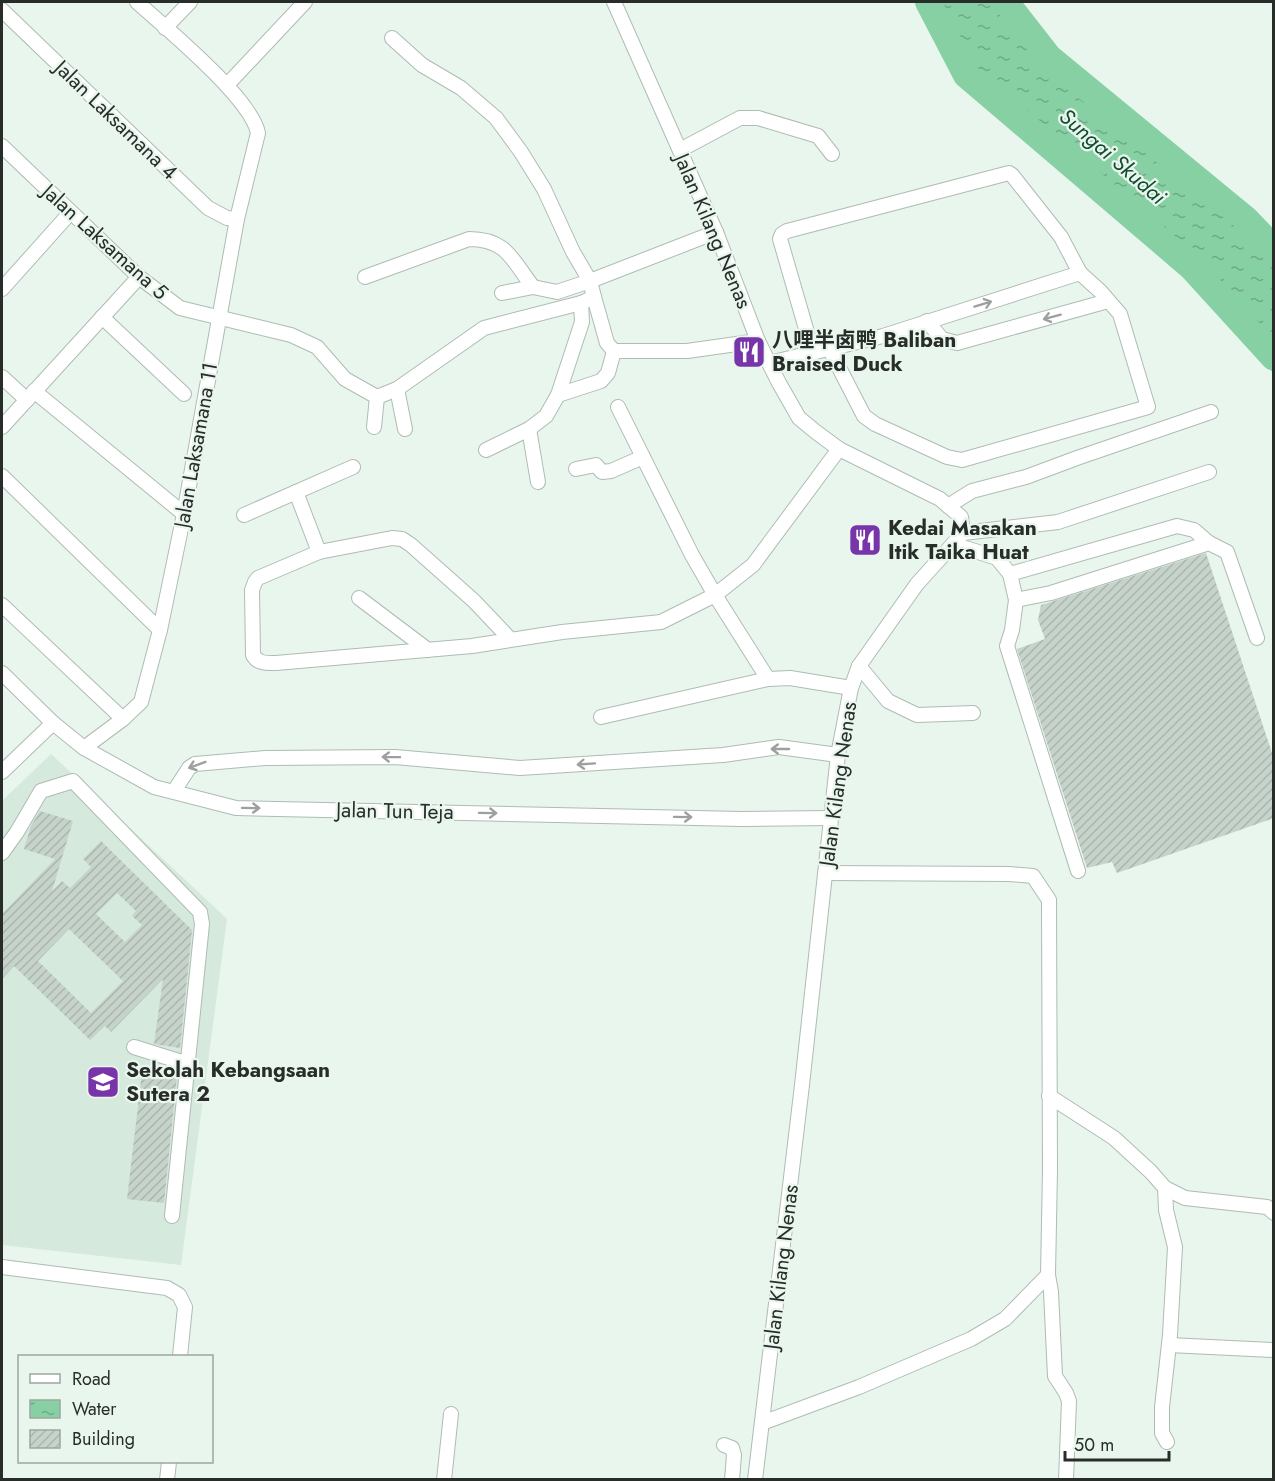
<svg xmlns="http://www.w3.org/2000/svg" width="1275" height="1481" font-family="Jost,'Noto Sans SC',sans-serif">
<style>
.built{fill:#d5e9dc}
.water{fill:url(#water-ripples)}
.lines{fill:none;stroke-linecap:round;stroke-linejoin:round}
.river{stroke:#86d0a4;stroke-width:26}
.building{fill:url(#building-hatch);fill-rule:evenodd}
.minor-casing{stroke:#afbbb3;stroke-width:16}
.minor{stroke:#fff;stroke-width:14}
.oneway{stroke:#9ea09f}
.labels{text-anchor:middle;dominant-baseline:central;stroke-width:4.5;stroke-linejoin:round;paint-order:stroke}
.street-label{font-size:21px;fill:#282d2a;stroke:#e9f6ed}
.poi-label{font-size:21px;font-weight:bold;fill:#282d2a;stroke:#e9f6ed;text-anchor:start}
.water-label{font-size:22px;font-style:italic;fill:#134c30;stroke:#e9f6ed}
</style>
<defs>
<pattern id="water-ripples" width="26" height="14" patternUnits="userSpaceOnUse" patternTransform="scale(1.5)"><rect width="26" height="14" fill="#86d0a4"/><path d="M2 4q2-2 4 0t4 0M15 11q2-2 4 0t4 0" fill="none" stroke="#6ea986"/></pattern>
<pattern id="building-hatch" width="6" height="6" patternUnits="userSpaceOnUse" patternTransform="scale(1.5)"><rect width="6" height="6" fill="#c6d3cb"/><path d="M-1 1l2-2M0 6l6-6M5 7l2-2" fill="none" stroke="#aab5ae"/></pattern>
</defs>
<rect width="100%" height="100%" fill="#e9f6ed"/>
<path class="built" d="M 51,754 L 227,919 L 181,1265 L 2,1245 L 2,801 Z"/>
<path class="water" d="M 928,2 L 1006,2 L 1049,57 L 1246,219 L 1273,248 L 1273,358 L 1191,267 L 966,75 Z"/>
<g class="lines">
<g class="river">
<path d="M 928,2 L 966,75 L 1191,267 L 1274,358"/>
<path d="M 1006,2 L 1049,57 L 1246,219 L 1274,248"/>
</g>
</g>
<g class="building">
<path d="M 1206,553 L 1274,759 L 1274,818 L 1117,873 L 1112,862 L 1087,868 L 1017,649 L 1045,639 L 1038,620 L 1041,605 Z"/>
<path d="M 40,811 L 73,821 L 52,891 L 62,881 L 70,888 L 91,867 L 83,859 L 101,841 L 192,930 L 180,1048 L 154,1044 L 163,979 L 111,1032 L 105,1026 L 90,1040 L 14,966 L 2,979 L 2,914 L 55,859 L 24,849 L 31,826 ZM 117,893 L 136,911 L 132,916 L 142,925 L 125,942 L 96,914 ZM 69,929 L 123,981 L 91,1013 L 38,961 Z"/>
<path d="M 142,1072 L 177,1076 L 164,1203 L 127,1199 Z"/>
</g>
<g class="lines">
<defs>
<g id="minor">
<path d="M 614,2 L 716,232 L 758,341 L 779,383 L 799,418 L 816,432 L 839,449 L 940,499 L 961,517 L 963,533 L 917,584 L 859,666 L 851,688 L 838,755 L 802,1085 L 755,1480"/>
<path d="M 2,10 L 208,208 L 227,218 L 237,219"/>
<path d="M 165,28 L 190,2"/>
<path d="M 392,38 L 422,65 L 461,88 L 496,118 L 521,152 L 544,189 L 573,252 L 590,281 L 557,292 L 533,287 L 502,293"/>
<path d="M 227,85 L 305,2"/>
<path d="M 2,146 L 139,277 L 180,308 L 291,335 L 317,347 L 345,379 L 377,397 L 397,389 L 484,328 L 581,303 L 594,297 L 590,281 L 716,232"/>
<path d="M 680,150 L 740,118 L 758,118 L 818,136 L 832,154"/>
<path d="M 365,277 L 469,239 C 507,239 512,260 533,287"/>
<path d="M 2,289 L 70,213"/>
<path d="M 594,297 L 607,343 L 614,351 L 687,351 L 758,341"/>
<path d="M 102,317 L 184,394"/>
<path d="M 927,321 L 942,339 L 957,343 L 1108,301"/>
<path d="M 813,353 L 780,239 L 782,234 L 787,231 L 1009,173 L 1012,175 L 1061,237 L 1080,273"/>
<path d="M 769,363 L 883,336 L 1080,273 L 1101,292 L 1120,314 L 1148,407 L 962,460 L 947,457 L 875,424 L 864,416 L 830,350"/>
<path d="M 2,377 L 27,400"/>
<path d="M 397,389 L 405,429"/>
<path d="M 34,391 L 184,514"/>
<path d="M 558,395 L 601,381 L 608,373 L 614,351"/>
<path d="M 618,407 L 692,555 L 715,595 L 768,679"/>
<path d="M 2,427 L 139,277"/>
<path d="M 374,427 L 377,397"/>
<path d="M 529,429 L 538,482"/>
<path d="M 486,450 L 529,429 L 546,416 L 558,395 L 582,322 L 581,303"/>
<path d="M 576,469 L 596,465 L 602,472 L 611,471 L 643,457"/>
<path d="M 2,476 L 160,630"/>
<path d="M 296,492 L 319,552"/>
<path d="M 948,506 L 972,491 L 1026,477 L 1077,458 L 1211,412"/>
<path d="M 244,515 L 353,467"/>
<path d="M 963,533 L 1058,522 L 1209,472"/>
<path d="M 953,544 L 997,558 L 1010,574 L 1016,600 L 1051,593 L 1209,543 L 1227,552 L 1257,638"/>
<path d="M 1010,574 L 1177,526 L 1194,530 L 1209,543"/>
<path d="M 359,598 L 428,650"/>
<path d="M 1016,600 L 1012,630 L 1007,646 L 1078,871"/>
<path d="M 2,605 L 123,719"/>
<path d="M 511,640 L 474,601 L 411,545 L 402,539 L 392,538 L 319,552 L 258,578 L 255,582 L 252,590 L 253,655 C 258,664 267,663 276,663 L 472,646 L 562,632 L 661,622 L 715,595 L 753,565 L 839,449"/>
<path d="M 859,666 L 888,701 L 917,715 L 973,713"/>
<path d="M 2,673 L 53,723 L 84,748 L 154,787 L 236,808 L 742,819 L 830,818"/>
<path d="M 601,717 L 768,679 L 790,678 L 851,688"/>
<path d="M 84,748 L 123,719 L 141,702 L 160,630 L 184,514 L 237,219 L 258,133 C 251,98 166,28 137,2"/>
<path d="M 2,772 L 53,723"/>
<path d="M 174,791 L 189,768 L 195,764 L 265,758 L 395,757 L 520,768 L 723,755 L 779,747 L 838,755"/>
<path d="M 2,853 L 17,832 L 41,791 L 73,781 L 200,912 L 202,924 L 172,1216"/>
<path d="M 826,873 L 1009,874 L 1033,876 L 1049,900 L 1050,1170 L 1048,1275 L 1051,1292 L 1055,1376 L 1066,1393 L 1069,1401 L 1066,1480"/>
<path d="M 134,1047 L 188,1064"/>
<path d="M 1049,1096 L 1114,1138 L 1151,1172 L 1165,1188 L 1185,1198 L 1267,1207 L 1274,1213"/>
<path d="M 1165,1188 L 1166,1210 L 1175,1247 L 1170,1335 L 1162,1407 L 1162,1433 L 1167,1442"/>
<path d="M 2,1267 L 167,1288 L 179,1295 L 185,1307 L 180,1356"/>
<path d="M 1169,1345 L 1274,1350"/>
<path d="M 762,1423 L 859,1387 L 971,1339 L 1005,1319 L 1048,1275"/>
<path d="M 724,1445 L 732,1448 L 734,1455 L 732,1480"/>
<path d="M 167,1480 L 169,1462"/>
<path d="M 444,1480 L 451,1414"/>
</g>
</defs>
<use href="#minor" class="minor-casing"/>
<use href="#minor" class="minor"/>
</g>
<defs><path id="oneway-shaft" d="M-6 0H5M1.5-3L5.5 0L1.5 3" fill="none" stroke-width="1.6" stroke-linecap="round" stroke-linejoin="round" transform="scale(1.5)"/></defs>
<g class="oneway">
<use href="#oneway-shaft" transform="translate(983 304) rotate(-17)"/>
<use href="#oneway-shaft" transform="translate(1052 317) rotate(165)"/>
<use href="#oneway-shaft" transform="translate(780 749) rotate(-180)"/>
<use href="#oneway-shaft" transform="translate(391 757) rotate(-179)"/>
<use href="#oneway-shaft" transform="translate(586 764) rotate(176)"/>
<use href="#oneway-shaft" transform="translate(197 765) rotate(160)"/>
<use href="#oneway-shaft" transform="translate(251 808) rotate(1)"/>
<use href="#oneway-shaft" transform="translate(488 813) rotate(1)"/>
<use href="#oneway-shaft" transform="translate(683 817) rotate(1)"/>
</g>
<defs>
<symbol id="restaurant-square" viewBox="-11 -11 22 22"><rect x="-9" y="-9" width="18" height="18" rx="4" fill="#7835aa" stroke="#e9f6ed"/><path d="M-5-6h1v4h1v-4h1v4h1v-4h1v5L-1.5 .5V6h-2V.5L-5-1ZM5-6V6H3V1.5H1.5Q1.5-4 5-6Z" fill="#fff"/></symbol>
<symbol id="school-square" viewBox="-11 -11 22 22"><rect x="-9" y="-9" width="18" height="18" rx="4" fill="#7835aa" stroke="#e9f6ed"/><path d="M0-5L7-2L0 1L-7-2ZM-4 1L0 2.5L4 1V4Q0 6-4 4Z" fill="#fff"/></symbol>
</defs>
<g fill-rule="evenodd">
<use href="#restaurant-square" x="730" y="333" width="38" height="38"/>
<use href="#restaurant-square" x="846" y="521" width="38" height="38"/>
<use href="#school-square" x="84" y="1063" width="38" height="38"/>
</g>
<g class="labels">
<g class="street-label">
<text transform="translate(116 120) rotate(44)">Jalan Laksamana 4</text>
<text transform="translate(713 231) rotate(67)">Jalan Kilang Nenas</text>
<text transform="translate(105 242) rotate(42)">Jalan Laksamana 5</text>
<text transform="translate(196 445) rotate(-80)">Jalan Laksamana 11</text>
<text transform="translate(838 784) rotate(-82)">Jalan Kilang Nenas</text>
<text transform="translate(395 811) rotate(1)">Jalan Tun Teja</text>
<text transform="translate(781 1267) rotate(-83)">Jalan Kilang Nenas</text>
</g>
<g class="poi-label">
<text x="772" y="340">八哩半卤鸭 Baliban<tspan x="772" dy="24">Braised Duck</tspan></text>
<text x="888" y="528">Kedai Masakan<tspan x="888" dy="24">Itik Taika Huat</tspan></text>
<text x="126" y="1070">Sekolah Kebangsaan<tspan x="126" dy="24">Sutera 2</tspan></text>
</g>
<g class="water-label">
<text transform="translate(1113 156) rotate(41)">Sungai Skudai</text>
</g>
</g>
<rect width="1275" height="1481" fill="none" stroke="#282d2a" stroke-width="6"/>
<rect x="18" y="1355" width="195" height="108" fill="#e9f6ed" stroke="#9ca69f" stroke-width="1.5"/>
<rect x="30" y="1374" width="30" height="9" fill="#ffffff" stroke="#9ca69f" stroke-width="1.5"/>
<text x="72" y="1385" font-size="18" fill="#282d2a">Road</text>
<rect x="30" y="1400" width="30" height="18" fill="url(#water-ripples)" stroke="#9ca69f" stroke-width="1.5"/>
<text x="72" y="1415" font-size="18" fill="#282d2a">Water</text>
<rect x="30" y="1430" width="30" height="18" fill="url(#building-hatch)" stroke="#9ca69f" stroke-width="1.5"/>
<text x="72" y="1445" font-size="18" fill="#282d2a">Building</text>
<path d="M1065 1451v9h104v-9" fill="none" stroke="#282d2a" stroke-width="3"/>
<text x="1074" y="1451" font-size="18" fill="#282d2a" stroke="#e9f6ed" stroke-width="4.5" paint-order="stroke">50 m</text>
</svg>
